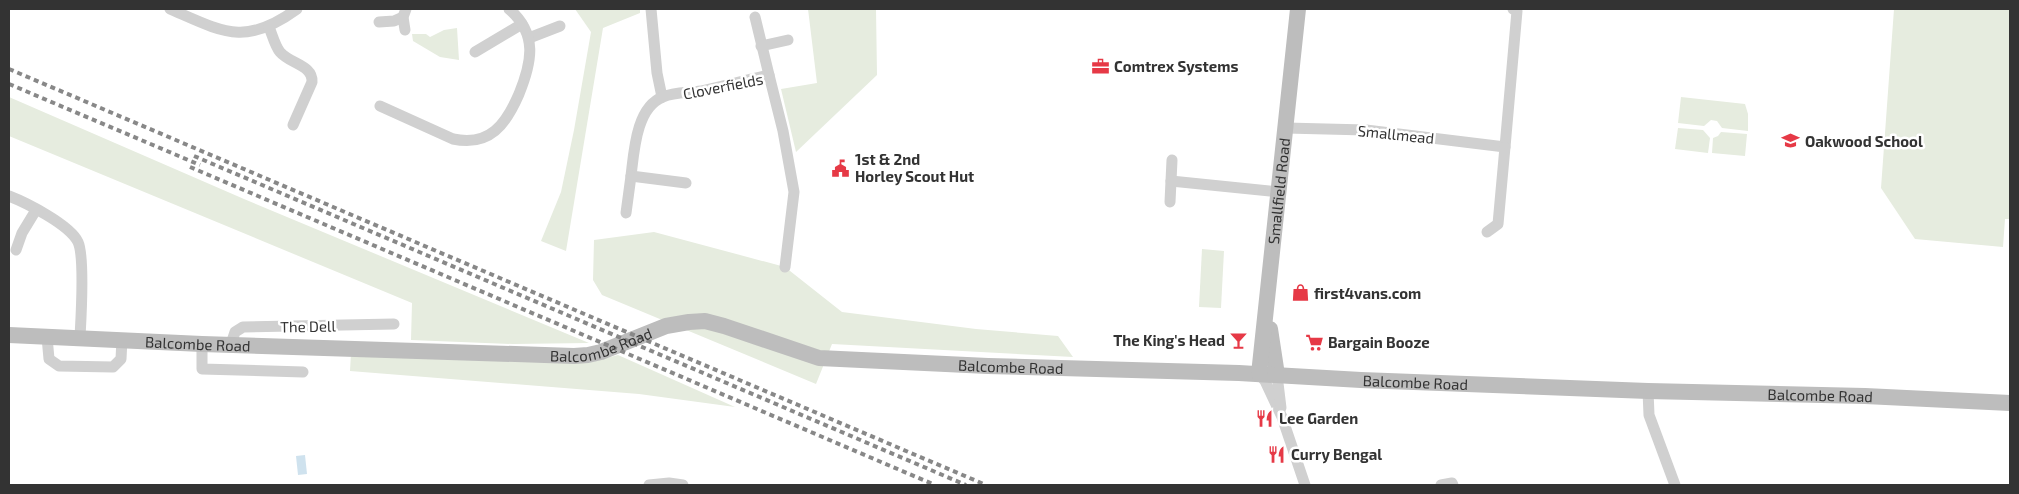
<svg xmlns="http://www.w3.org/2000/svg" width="2019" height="494" font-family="'Exo 2',sans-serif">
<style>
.green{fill:#e6ecdf}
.water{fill:#cfe2ee}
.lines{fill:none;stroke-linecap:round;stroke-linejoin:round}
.street{stroke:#d0d0d0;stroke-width:11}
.secondary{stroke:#bdbdbd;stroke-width:16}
.rail{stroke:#888;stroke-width:4;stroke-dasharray:5 4;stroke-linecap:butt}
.labels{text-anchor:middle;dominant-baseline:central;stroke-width:5;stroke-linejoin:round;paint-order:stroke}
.poi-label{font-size:15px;font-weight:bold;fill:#333;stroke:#fff;text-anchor:start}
.street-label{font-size:15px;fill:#333;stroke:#fff}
</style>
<rect width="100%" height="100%" fill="#fff"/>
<g class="green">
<path d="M 575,9 L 640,9 L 640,13 L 603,28 L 566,251 L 541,241 L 561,192 L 574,130 L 591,32 Z"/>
<path d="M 808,9 L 876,9 L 877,75 L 796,152 L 781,89 L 817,83 Z"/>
<path d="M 1894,9 L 2010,9 L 2010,219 L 2005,219 L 2003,247 L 1915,239 L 1881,188 Z"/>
<path d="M 457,28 L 459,60 L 440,57 L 413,41 L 412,34 L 426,34 L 430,37 L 444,30 Z"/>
<path d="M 9,97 L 244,199 L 589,343 L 513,344 L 411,340 L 412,303 L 9,136 Z"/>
<path d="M 1681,97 L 1745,104 L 1748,114 L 1748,131 L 1722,128 L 1717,121 L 1711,120 L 1704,126 L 1678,123 Z"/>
<path d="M 1678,128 L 1703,130 L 1710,138 L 1708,153 L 1675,149 Z"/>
<path d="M 1721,132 L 1747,134 L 1745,156 L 1712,153 L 1713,138 L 1718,136 Z"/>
<path d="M 654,232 L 785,267 L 842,312 L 976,329 L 1058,336 L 1073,357 L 832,344 L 816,384 L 602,295 L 593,280 L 594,240 Z"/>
<path d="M 1202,249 L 1224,251 L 1221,308 L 1199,307 Z"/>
<path d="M 351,353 L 588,363 L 618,355 L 735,407 L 639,394 L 350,371 Z"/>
</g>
<path class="water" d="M 305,455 L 307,474 L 298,475 L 296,456 Z"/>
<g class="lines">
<g class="street">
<path d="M 170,9 C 223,32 245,47 297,9"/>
<path d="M 651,9 L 657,73 L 662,97"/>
<path d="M 755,17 L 769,75"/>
<path d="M 379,22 L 394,21 L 403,17"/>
<path d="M 269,27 C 272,34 275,46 280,52 C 290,64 313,65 312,82 L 293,125"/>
<path d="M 405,30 L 403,17 L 406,9"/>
<path d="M 529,38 L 560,26"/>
<path d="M 761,46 L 788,40"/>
<path d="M 475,52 L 522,24"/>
<path d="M 380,106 L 453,139 C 490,147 506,124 519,94 C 532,62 538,34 509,9"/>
<path d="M 1286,128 L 1366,130 L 1505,147 L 1517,11 L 1513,9"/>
<path d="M 1171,181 L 1279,192"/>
<path d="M 686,183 L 631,176 C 634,152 636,107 663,97 C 674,92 689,93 701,91 C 724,86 746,80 769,75 L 783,131 L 794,192 L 785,267"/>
<path d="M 9,196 C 27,203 70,225 78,242 C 85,257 81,318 80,337"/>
<path d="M 1170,202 L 1172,160"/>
<path d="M 626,213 L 631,176"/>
<path d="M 1487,232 L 1498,224 L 1505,147"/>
<path d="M 16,250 L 22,233 L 36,210"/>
<path d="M 47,337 L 49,359 L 59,366 L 113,367 L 121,359 L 122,339"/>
<path d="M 202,344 L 202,369 L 303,372"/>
<path d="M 231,344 L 235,332 L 243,327 L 394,324"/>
<path d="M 1259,374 L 1265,381 L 1282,417 L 1305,485"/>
<path d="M 1277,375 L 1281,408"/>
<path d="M 1648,391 L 1649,415 L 1675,485"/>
<path d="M 649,485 L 669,483 L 683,485"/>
<path d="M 1441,485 L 1452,483 L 1453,485"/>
</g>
<g class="secondary">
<path d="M 1270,329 L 1277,375"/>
<path id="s1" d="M 9,335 L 202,344 L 574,356 L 588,355 L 601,352 L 666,326 L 689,322 L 705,321 L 724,326 L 819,358 L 988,366 L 1239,373 L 1361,380 L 1648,391 L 1865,396 L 2010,403"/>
<path id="s2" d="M 1259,374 L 1298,9"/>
</g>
<g class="rail">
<path d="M 9,69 L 986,485"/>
<path d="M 9,84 L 200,165"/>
<path d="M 194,156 L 966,485"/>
<path d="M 190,167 L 935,485"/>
</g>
</g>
<defs>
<symbol id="office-bare" viewBox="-9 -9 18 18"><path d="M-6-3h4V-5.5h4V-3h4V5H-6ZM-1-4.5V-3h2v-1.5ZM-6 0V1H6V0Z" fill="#e63946" stroke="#fff" stroke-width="2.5" paint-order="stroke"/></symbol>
<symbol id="school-bare" viewBox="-9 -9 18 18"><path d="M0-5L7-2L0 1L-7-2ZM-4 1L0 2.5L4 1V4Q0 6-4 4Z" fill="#e63946" stroke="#fff" stroke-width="2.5" paint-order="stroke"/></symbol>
<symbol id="civic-bare" viewBox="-9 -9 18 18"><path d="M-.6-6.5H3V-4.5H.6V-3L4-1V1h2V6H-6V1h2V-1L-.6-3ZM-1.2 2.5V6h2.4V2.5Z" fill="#e63946" stroke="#fff" stroke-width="2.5" paint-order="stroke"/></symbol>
<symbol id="shop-bare" viewBox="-9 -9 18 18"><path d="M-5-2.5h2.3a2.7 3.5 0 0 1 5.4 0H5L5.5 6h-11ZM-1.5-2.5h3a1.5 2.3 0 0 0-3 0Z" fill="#e63946" stroke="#fff" stroke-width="2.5" paint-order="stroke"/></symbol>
<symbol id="bar-bare" viewBox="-9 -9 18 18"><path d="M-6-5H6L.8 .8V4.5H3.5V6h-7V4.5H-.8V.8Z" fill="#e63946" stroke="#fff" stroke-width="2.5" paint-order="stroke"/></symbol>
<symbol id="supermarket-bare" viewBox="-9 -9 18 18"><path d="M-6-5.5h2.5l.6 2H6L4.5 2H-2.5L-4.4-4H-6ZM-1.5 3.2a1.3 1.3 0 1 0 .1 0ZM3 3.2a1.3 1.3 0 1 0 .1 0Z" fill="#e63946" stroke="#fff" stroke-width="2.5" paint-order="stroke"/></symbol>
<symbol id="restaurant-bare" viewBox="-9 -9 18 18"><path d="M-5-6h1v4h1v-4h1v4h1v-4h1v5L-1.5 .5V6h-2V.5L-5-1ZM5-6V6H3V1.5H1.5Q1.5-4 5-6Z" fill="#e63946" stroke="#fff" stroke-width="2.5" paint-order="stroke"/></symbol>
</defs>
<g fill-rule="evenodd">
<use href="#office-bare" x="1088" y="54" width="25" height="25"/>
<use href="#school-bare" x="1778" y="128" width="25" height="25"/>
<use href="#civic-bare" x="828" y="156" width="25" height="25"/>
<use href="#shop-bare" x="1288" y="280" width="25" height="25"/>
<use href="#bar-bare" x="1226" y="328" width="25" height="25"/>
<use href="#supermarket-bare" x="1302" y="330" width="25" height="25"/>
<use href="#restaurant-bare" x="1252" y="406" width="25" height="25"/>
<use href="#restaurant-bare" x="1264" y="442" width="25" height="25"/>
</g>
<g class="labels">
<g class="poi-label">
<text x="1114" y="66">Comtrex Systems</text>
<text x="1805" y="141">Oakwood School</text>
<text x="855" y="159">1st &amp; 2nd<tspan x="855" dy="17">Horley Scout Hut</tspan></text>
<text x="1314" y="293">first4vans.com</text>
<text x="1225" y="340" text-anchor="end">The King's Head</text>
<text x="1328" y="342">Bargain Booze</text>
<text x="1279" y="418">Lee Garden</text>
<text x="1291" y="454">Curry Bengal</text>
</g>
<g class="street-label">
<text transform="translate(723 86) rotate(-11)">Cloverfields</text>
<text transform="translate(1396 134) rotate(6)">Smallmead</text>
<text stroke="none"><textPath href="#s2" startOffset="184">Smallfield Road</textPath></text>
<text transform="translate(308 326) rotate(-1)">The Dell</text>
<text stroke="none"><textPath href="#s1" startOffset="189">Balcombe Road</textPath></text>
<text stroke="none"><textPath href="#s1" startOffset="594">Balcombe Road</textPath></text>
<text stroke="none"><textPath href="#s1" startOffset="1014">Balcombe Road</textPath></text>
<text stroke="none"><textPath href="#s1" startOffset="1419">Balcombe Road</textPath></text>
<text stroke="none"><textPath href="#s1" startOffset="1824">Balcombe Road</textPath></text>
</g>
</g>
<rect width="2019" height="494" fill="none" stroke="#333333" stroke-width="20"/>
</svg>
